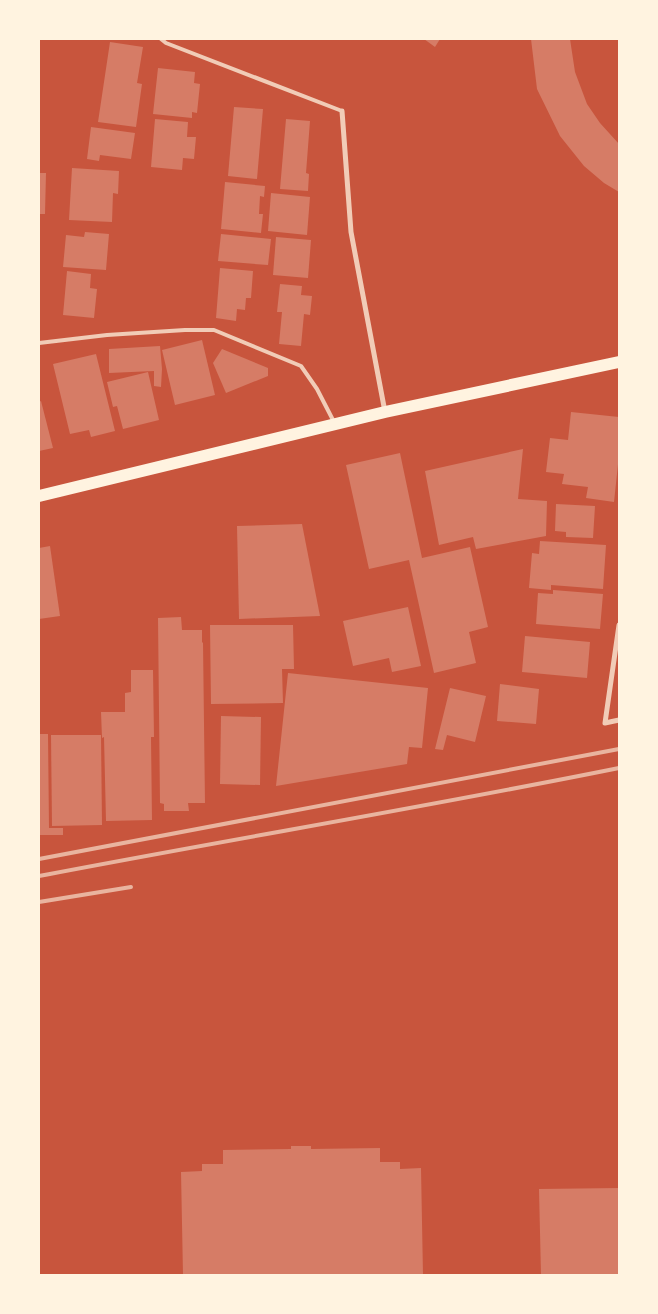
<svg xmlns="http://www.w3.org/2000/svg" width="658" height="1314" font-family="'Fira Sans Condensed',sans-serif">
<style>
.building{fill:#d67c66}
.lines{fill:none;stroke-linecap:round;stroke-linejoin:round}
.service{stroke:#f1ccb7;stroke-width:4}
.minor{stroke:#f1ccb7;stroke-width:5}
.primary{stroke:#fff3e0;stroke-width:12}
.rail{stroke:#e9b49f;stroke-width:4}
</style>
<rect width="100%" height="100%" fill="#c8553d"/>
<g class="building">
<path d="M 424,39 L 440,39 L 435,47 Z"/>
<path d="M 531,39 L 570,39 L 575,72 L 587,104 L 600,123 L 619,144 L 619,192 L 604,183 L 584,166 L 560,136 L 537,89 Z"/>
<path d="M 110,42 L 143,47 L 137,83 L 142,84 L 136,127 L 98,122 Z"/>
<path d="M 158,68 L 195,72 L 194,83 L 200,84 L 197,113 L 192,112 L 192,118 L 153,114 Z"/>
<path d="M 234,107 L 263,109 L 257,179 L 228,176 Z"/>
<path d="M 155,119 L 188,122 L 187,137 L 196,137 L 194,159 L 183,158 L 182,170 L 151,167 Z"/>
<path d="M 286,119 L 310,121 L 306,173 L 309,174 L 308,191 L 280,189 Z"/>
<path d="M 91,127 L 135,133 L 131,159 L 100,155 L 99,161 L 87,159 Z"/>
<path d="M 72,168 L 119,171 L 118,194 L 113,193 L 112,222 L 69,220 Z"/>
<path d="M 39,173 L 46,173 L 45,214 L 39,214 Z"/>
<path d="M 225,182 L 265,186 L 264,197 L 260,196 L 259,214 L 263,214 L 261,233 L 221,229 Z"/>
<path d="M 271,193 L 310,197 L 307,235 L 268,231 Z"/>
<path d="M 85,232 L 109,234 L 106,270 L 63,267 L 66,235 L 84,237 Z"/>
<path d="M 221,234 L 271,239 L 268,265 L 218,261 Z"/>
<path d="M 276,237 L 311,240 L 308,278 L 273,275 Z"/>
<path d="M 220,268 L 253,271 L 251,298 L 246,298 L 245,310 L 237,309 L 236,321 L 216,318 Z"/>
<path d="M 67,271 L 91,274 L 90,288 L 97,289 L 94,318 L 63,315 Z"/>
<path d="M 280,284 L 302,286 L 301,295 L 312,296 L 310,315 L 304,314 L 301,346 L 279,344 L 282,312 L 277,312 Z"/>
<path d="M 202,340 L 215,395 L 175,405 L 162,350 Z"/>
<path d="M 160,346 L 162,369 L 161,387 L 154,386 L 154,371 L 109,373 L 109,349 Z"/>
<path d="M 222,349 L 268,368 L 268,376 L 226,393 L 213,363 Z"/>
<path d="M 96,354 L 115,431 L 91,437 L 89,430 L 70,434 L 53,364 Z"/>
<path d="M 148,372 L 159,420 L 123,429 L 117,406 L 113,407 L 107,382 Z"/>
<path d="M 41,401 L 53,448 L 39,451 L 39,402 Z"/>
<path d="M 571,412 L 619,417 L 619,455 L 614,502 L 586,498 L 588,487 L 562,484 L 564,474 L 546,472 L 550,438 L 568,440 Z"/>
<path d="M 523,449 L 518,499 L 547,501 L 546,536 L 476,549 L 473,537 L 439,545 L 425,471 Z"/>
<path d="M 400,453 L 422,558 L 470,547 L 488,627 L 469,632 L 476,663 L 434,673 L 409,560 L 369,569 L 346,465 Z"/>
<path d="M 556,504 L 595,506 L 593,538 L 566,537 L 566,532 L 555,531 Z"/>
<path d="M 302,524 L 320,616 L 239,619 L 237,526 Z"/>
<path d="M 540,541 L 606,545 L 603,589 L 551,585 L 551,590 L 529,588 L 532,553 L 539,554 Z"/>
<path d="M 50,546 L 60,616 L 39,619 L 39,548 Z"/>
<path d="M 553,590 L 603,594 L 600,629 L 536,624 L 538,593 L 553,594 Z"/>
<path d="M 408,607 L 421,666 L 392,672 L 389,658 L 353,666 L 343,621 Z"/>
<path d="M 181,617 L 182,630 L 202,630 L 202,643 L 203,642 L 205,803 L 188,803 L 189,811 L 164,811 L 164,804 L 160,803 L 158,618 Z"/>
<path d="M 210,625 L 293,625 L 294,669 L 282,669 L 283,703 L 211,704 Z"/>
<path d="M 525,636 L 590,642 L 587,678 L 522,672 Z"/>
<path d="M 131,670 L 153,670 L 154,737 L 151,737 L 152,820 L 106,821 L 104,737 L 102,738 L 101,712 L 125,712 L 125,693 L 131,692 Z"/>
<path d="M 288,673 L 428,688 L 422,748 L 409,747 L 407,764 L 276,786 Z"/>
<path d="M 500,684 L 539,689 L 536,724 L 497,721 Z"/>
<path d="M 450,688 L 486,696 L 475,742 L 447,735 L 443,750 L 435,749 Z"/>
<path d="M 221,716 L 261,717 L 260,785 L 220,784 Z"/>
<path d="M 39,734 L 48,734 L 49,828 L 63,828 L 63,835 L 39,835 Z"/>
<path d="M 51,735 L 101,735 L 102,825 L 52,826 Z"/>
<path d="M 291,1146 L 311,1146 L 311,1149 L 380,1148 L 380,1162 L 400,1162 L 400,1169 L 421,1168 L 423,1275 L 183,1275 L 181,1172 L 202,1171 L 202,1164 L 223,1164 L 223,1150 L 291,1149 Z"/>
<path d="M 619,1188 L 619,1275 L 541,1275 L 539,1189 Z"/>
</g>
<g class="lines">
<g class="service">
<path d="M 161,39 L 166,43 L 342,111"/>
<path d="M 39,343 L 107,335 L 185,330 L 214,330 L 301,366 L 317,389 L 334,422"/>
</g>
<g class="minor">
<path d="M 342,111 L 351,232 L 385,412"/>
<path d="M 619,625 L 605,723 L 619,720"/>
</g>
<path class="primary" d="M 39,496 L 385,412 L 619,362"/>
<g class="rail">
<path d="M 39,859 L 619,749"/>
<path d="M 39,876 C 232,839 426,807 619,768"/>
<path d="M 39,902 L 131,887"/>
</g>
</g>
<rect width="658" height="1314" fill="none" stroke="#fff3e0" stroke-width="80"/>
</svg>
